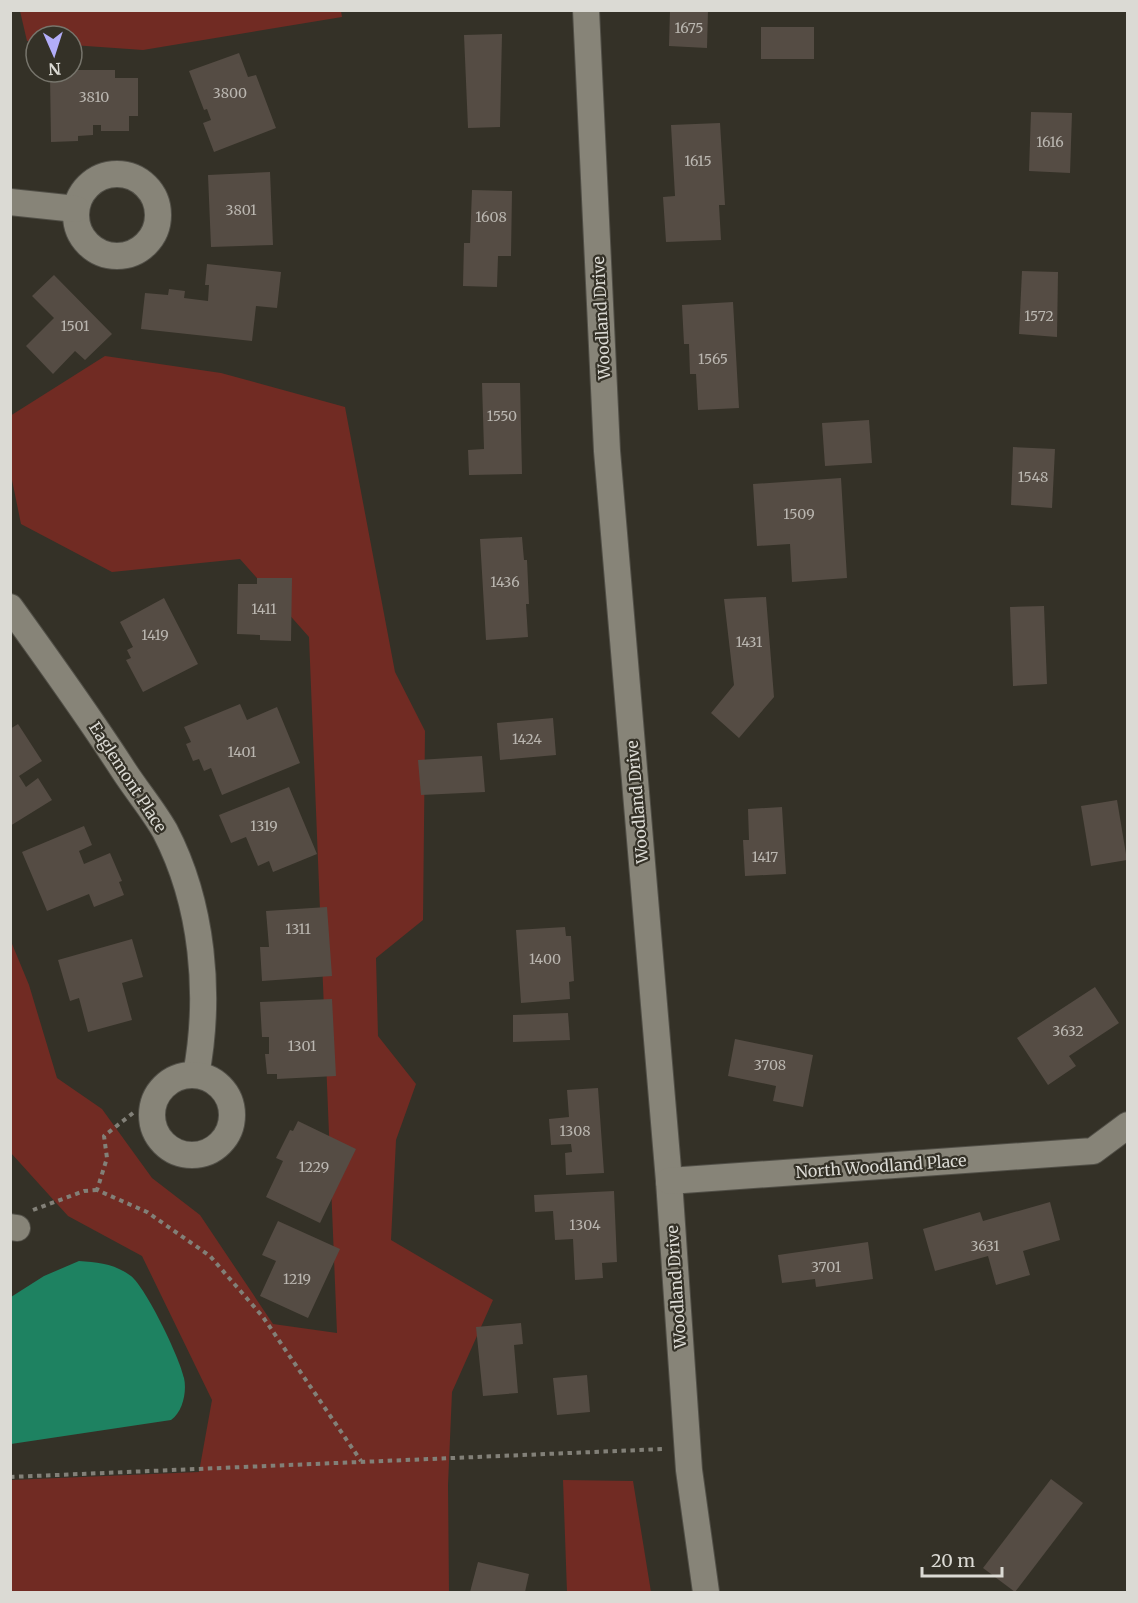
<svg xmlns="http://www.w3.org/2000/svg" width="1138" height="1603" font-family="Merriweather,serif">
<style>
.green{fill:#712b23}
.water{fill:#1e8261}
.building{fill:#554c44}
.lines{fill:none;stroke-linecap:round;stroke-linejoin:round}
.street-casing{stroke:#514f47;stroke-width:28}
.path{stroke:#828078;stroke-width:4;stroke-dasharray:4.5 4.5;stroke-linecap:butt}
.street{stroke:#878478;stroke-width:26}
.labels{text-anchor:middle;dominant-baseline:central;stroke-width:4.5;stroke-linejoin:round;paint-order:stroke}
.number-label{font-size:14px;fill:#bab6b0}
.street-label{font-size:16px;fill:#dbdad4;stroke:#343127}
</style>
<rect width="100%" height="100%" fill="#343127"/>
<g class="green">
<path d="M 341,11 L 342,17 L 143,50 L 72,45 L 72,36 L 36,36 L 36,42 L 27,41 L 20,11 Z"/>
<path d="M 105,356 L 221,373 L 345,407 L 395,672 L 425,731 L 423,920 L 376,958 L 378,1036 L 416,1084 L 396,1140 L 391,1240 L 493,1300 L 452,1392 L 448,1485 L 449,1592 L 11,1592 L 11,1480 L 199,1472 L 212,1400 L 142,1256 L 68,1216 L 11,1153 L 10,939 L 29,985 L 57,1078 L 102,1109 L 152,1178 L 200,1215 L 273,1324 L 337,1333 L 309,637 L 240,559 L 112,572 L 21,524 L 11,475 L 10,416 Z"/>
<path d="M 563,1480 L 633,1481 L 651,1592 L 567,1592 Z"/>
</g>
<path class="water" d="M 79,1261 C 98,1262 115,1264 131,1276 C 146,1288 180,1358 184,1378 C 187,1391 183,1412 171,1420 L 11,1444 L 11,1297 L 44,1276 Z"/>
<g class="building">
<path d="M 670,10 L 708,10 L 707,48 L 669,46 Z"/>
<rect x="761" y="27" width="53" height="32"/>
<path d="M 502,34 L 500,127 L 468,128 L 464,35 Z"/>
<path d="M 239,53 L 248,77 L 256,75 L 276,128 L 214,152 L 203,123 L 211,120 L 207,109 L 204,110 L 189,71 Z"/>
<path d="M 72,70 L 115,70 L 115,78 L 138,78 L 138,116 L 129,116 L 129,131 L 101,131 L 101,125 L 93,125 L 93,135 L 78,136 L 78,141 L 51,142 L 50,75 L 71,74 Z"/>
<path d="M 1031,112 L 1072,113 L 1070,173 L 1029,171 Z"/>
<path d="M 720,123 L 725,205 L 719,205 L 721,240 L 666,242 L 663,197 L 675,196 L 671,125 Z"/>
<path d="M 270,172 L 273,245 L 211,247 L 208,175 Z"/>
<path d="M 472,190 L 512,191 L 511,256 L 498,256 L 497,287 L 463,286 L 464,243 L 470,243 Z"/>
<path d="M 207,264 L 281,272 L 277,308 L 256,306 L 252,341 L 141,329 L 145,293 L 168,295 L 169,289 L 185,291 L 184,298 L 208,301 L 209,285 L 205,285 Z"/>
<path d="M 1022,271 L 1058,272 L 1057,337 L 1019,334 Z"/>
<path d="M 54,275 L 112,334 L 85,360 L 75,351 L 53,374 L 26,346 L 54,318 L 32,296 Z"/>
<path d="M 733,302 L 739,408 L 698,410 L 696,374 L 690,374 L 689,344 L 684,344 L 682,305 Z"/>
<path d="M 482,383 L 520,383 L 522,474 L 469,475 L 468,450 L 484,449 Z"/>
<path d="M 869,420 L 872,463 L 825,466 L 822,423 Z"/>
<path d="M 1013,447 L 1055,449 L 1052,508 L 1011,505 Z"/>
<path d="M 841,478 L 847,578 L 792,582 L 790,544 L 757,546 L 753,484 Z"/>
<path d="M 522,537 L 524,560 L 527,560 L 529,604 L 526,604 L 528,637 L 486,640 L 480,539 Z"/>
<path d="M 257,578 L 292,578 L 291,641 L 260,640 L 260,635 L 237,634 L 238,584 L 257,584 Z"/>
<path d="M 766,597 L 774,697 L 739,738 L 711,713 L 734,685 L 724,599 Z"/>
<path d="M 164,598 L 198,664 L 143,692 L 126,660 L 131,658 L 127,650 L 133,647 L 120,622 Z"/>
<path d="M 1044,606 L 1047,684 L 1013,686 L 1010,607 Z"/>
<path d="M 240,704 L 247,720 L 277,707 L 300,763 L 222,795 L 211,768 L 204,771 L 199,759 L 193,761 L 186,744 L 191,742 L 184,727 Z"/>
<path d="M 553,718 L 556,755 L 500,760 L 497,723 Z"/>
<path d="M 18,724 L 42,761 L 19,776 L 26,787 L 38,778 L 52,800 L 10,826 L 10,729 Z"/>
<path d="M 482,756 L 485,792 L 421,795 L 418,760 Z"/>
<path d="M 289,787 L 317,854 L 273,872 L 269,861 L 258,866 L 246,837 L 231,843 L 219,815 Z"/>
<path d="M 1117,800 L 1127,860 L 1091,866 L 1081,806 Z"/>
<path d="M 782,807 L 786,874 L 745,876 L 743,840 L 749,840 L 748,809 Z"/>
<path d="M 84,826 L 92,845 L 79,851 L 84,864 L 110,853 L 122,881 L 119,882 L 124,895 L 94,907 L 89,894 L 47,911 L 22,852 Z"/>
<path d="M 327,907 L 332,976 L 262,981 L 260,947 L 269,947 L 266,911 Z"/>
<path d="M 565,927 L 566,936 L 571,936 L 574,981 L 569,982 L 570,999 L 521,1003 L 516,930 Z"/>
<path d="M 132,939 L 143,977 L 122,983 L 132,1020 L 88,1032 L 79,998 L 70,1001 L 58,960 Z"/>
<path d="M 1095,987 L 1119,1023 L 1069,1056 L 1076,1066 L 1048,1085 L 1017,1038 Z"/>
<path d="M 332,999 L 336,1076 L 277,1079 L 277,1074 L 267,1074 L 265,1054 L 269,1054 L 269,1037 L 262,1037 L 260,1002 Z"/>
<path d="M 568,1013 L 570,1040 L 513,1042 L 513,1015 Z"/>
<path d="M 735,1039 L 813,1055 L 803,1107 L 773,1101 L 776,1086 L 728,1076 Z"/>
<path d="M 598,1088 L 604,1173 L 566,1175 L 565,1153 L 572,1152 L 571,1144 L 551,1145 L 549,1119 L 569,1117 L 567,1090 Z"/>
<path d="M 298,1121 L 356,1149 L 320,1223 L 266,1197 L 283,1161 L 276,1158 L 290,1130 L 293,1131 Z"/>
<path d="M 614,1191 L 617,1262 L 602,1263 L 603,1278 L 575,1280 L 573,1239 L 555,1240 L 553,1211 L 535,1212 L 534,1195 Z"/>
<path d="M 1050,1202 L 1060,1240 L 1023,1251 L 1030,1275 L 996,1285 L 988,1256 L 935,1271 L 923,1229 L 980,1212 L 983,1221 Z"/>
<path d="M 278,1221 L 340,1249 L 308,1318 L 260,1296 L 276,1261 L 262,1255 Z"/>
<path d="M 868,1242 L 873,1279 L 816,1287 L 815,1279 L 782,1283 L 778,1255 Z"/>
<path d="M 521,1323 L 523,1344 L 514,1345 L 518,1393 L 483,1396 L 476,1327 Z"/>
<path d="M 587,1375 L 590,1412 L 557,1415 L 553,1378 Z"/>
<path d="M 1051,1479 L 1083,1503 L 1015,1592 L 983,1568 Z"/>
<path d="M 478,1562 L 529,1574 L 525,1592 L 470,1592 Z"/>
</g>
<g class="lines">
<defs>
<g id="street">
<path d="M 586,10 L 607,451 L 669,1181 L 689,1470 L 706,1592"/>
<circle cx="117" cy="215" r="41"/>
<path d="M 10,202 L 76,209"/>
<path d="M 10,607 C 49,661 88,715 124,771 C 137,791 153,810 165,831 C 203,904 211,995 196,1075"/>
<circle cx="192" cy="1115" r="40"/>
<path d="M 669,1181 L 1093,1151 L 1128,1125"/>
<path d="M 10,1227 L 17,1228"/>
</g>
</defs>
<use href="#street" class="street-casing"/>
<g class="path">
<path d="M 133,1113 L 104,1136 L 107,1158 L 97,1190 L 147,1212 L 210,1256 L 263,1317 L 361,1461"/>
<path d="M 33,1210 L 84,1191 L 97,1190"/>
<path d="M 10,1477 L 663,1449"/>
</g>
<use href="#street" class="street"/>
</g>
<g class="labels">
<g class="number-label">
<text x="689" y="28">1675</text>
<text x="230" y="93">3800</text>
<text x="94" y="97">3810</text>
<text x="1050" y="142">1616</text>
<text x="698" y="161">1615</text>
<text x="241" y="210">3801</text>
<text x="491" y="217">1608</text>
<text x="1039" y="316">1572</text>
<text x="75" y="326">1501</text>
<text x="713" y="359">1565</text>
<text x="502" y="416">1550</text>
<text x="1033" y="477">1548</text>
<text x="799" y="514">1509</text>
<text x="505" y="582">1436</text>
<text x="264" y="609">1411</text>
<text x="155" y="635">1419</text>
<text x="749" y="642">1431</text>
<text x="527" y="739">1424</text>
<text x="242" y="752">1401</text>
<text x="264" y="826">1319</text>
<text x="765" y="857">1417</text>
<text x="298" y="929">1311</text>
<text x="545" y="959">1400</text>
<text x="1068" y="1031">3632</text>
<text x="302" y="1046">1301</text>
<text x="770" y="1065">3708</text>
<text x="575" y="1131">1308</text>
<text x="314" y="1167">1229</text>
<text x="585" y="1225">1304</text>
<text x="985" y="1246">3631</text>
<text x="826" y="1267">3701</text>
<text x="297" y="1279">1219</text>
</g>
<g class="street-label">
<text transform="translate(601 318) rotate(-93)">Woodland Drive</text>
<text transform="translate(128 777) rotate(57)">Eaglemont Place</text>
<text transform="translate(637 802) rotate(-95)">Woodland Drive</text>
<text transform="translate(881 1166) rotate(-4)">North Woodland Place</text>
<text transform="translate(676 1287) rotate(-94)">Woodland Drive</text>
</g>
</g>
<rect width="1138" height="1603" fill="none" stroke="#dbdad4" stroke-width="24"/>
<g transform="translate(54 54) rotate(177)"><circle r="28" fill="#343127" stroke="#77756c" stroke-width="1.5"/>
<path d="M0-4.5L10 22L0 15L-10 22Z" fill="#b2adf9"/>
<text y="-9" font-size="16" font-weight="bold" text-anchor="middle" fill="#dbdad4">N</text>
</g>
<path d="M922 1567v9h80v-9" fill="none" stroke="#dbdad4" stroke-width="3"/>
<text x="931" y="1567" font-size="18" fill="#dbdad4" stroke="#343127" stroke-width="4.5" paint-order="stroke">20 m</text>
</svg>
